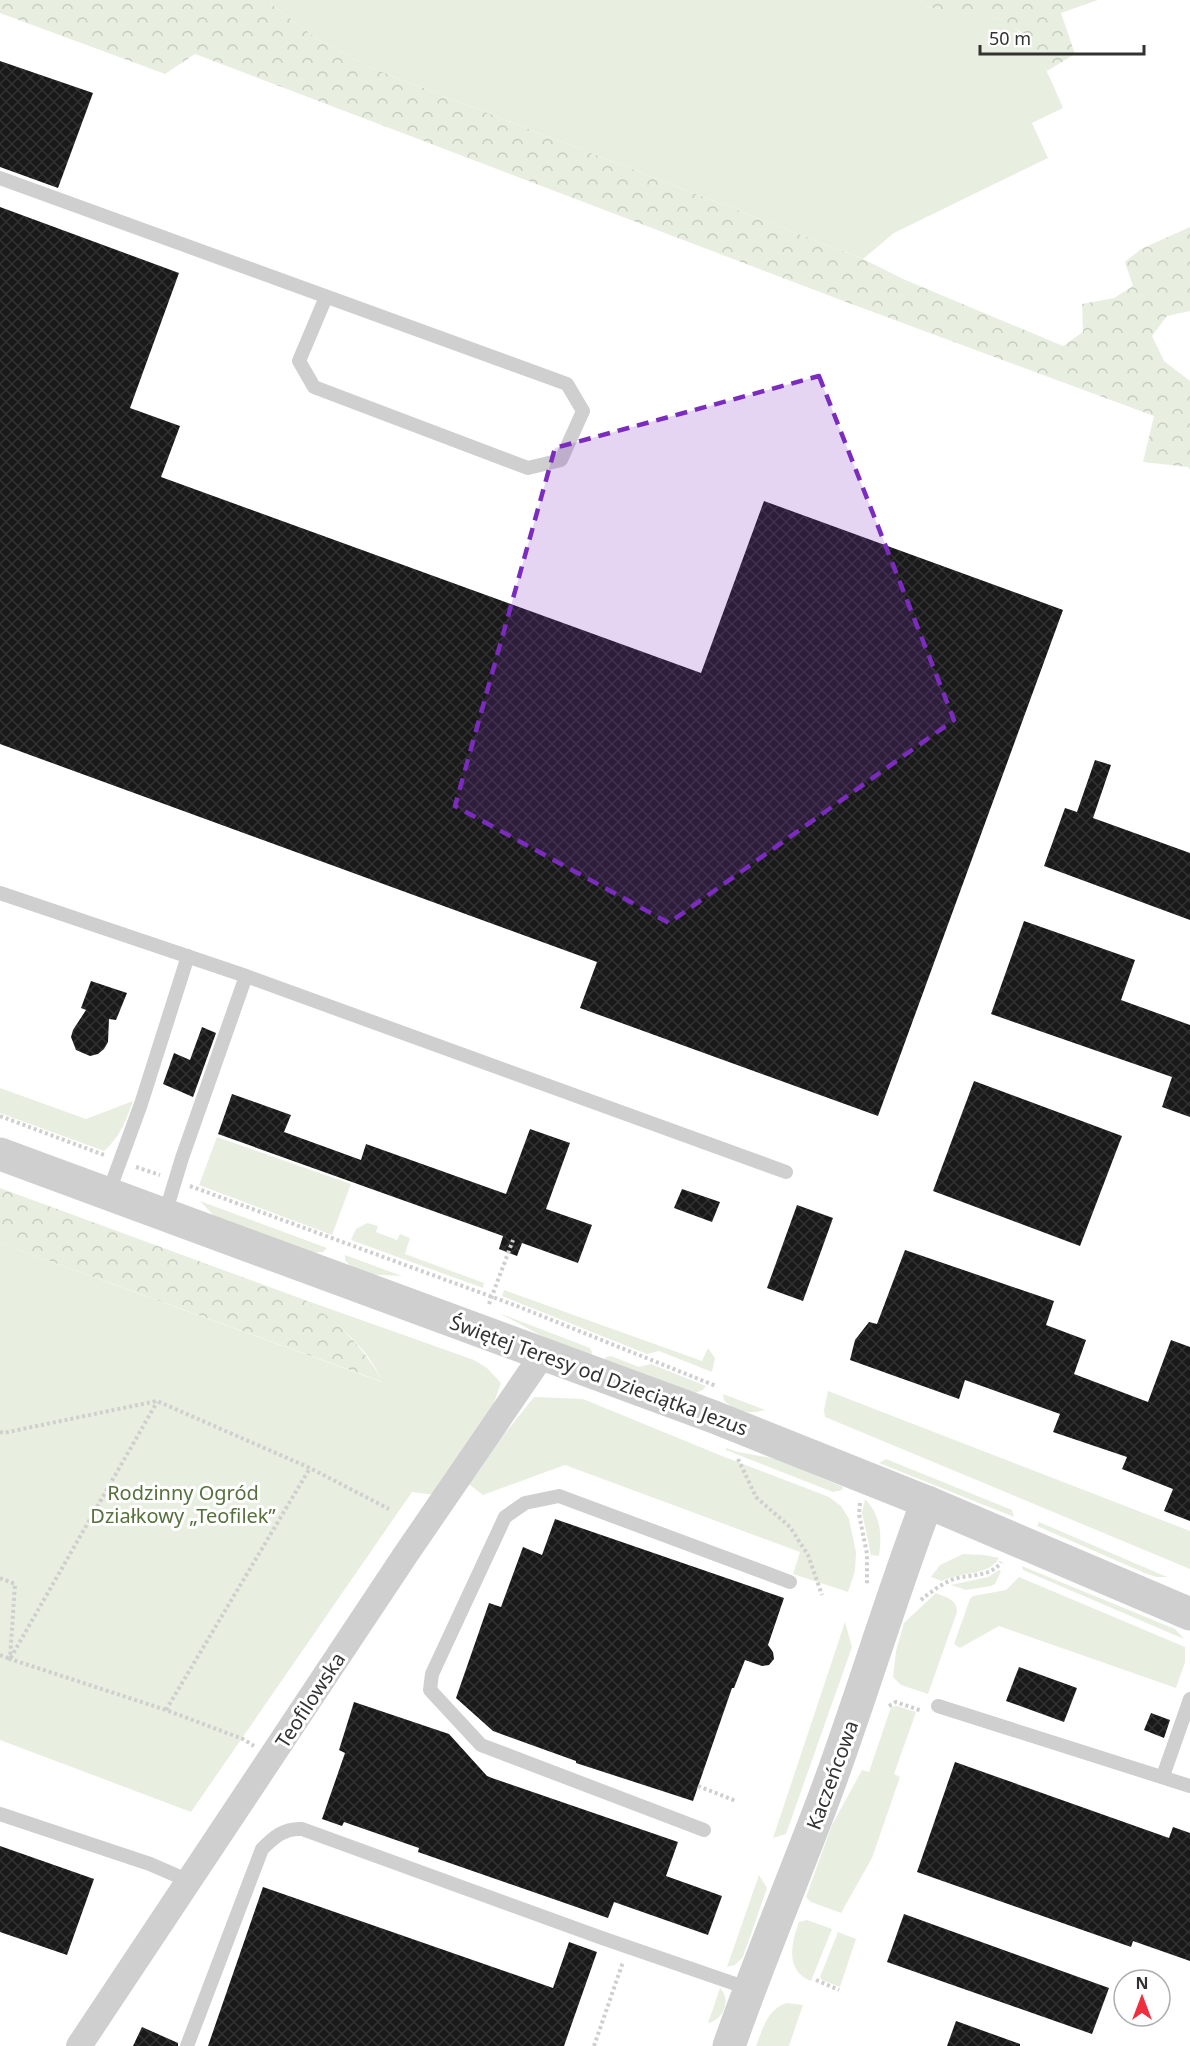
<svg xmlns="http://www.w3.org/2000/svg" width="1190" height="2046" font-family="'Noto Sans',sans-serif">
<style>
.green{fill:#e8efe0}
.forest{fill:url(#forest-crowns)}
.building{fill:url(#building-cross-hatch)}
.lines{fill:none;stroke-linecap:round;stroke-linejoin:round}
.path{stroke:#cfcfcf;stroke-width:4;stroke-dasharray:3 3;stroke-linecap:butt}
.service{stroke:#cfcfcf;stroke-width:14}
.minor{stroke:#cfcfcf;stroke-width:26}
.tertiary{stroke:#cfcfcf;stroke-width:33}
.marked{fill:#7b2cbf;fill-opacity:0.2;stroke:#7b2cbf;stroke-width:4.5;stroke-dasharray:12 8;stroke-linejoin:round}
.labels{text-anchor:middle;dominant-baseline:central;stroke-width:6;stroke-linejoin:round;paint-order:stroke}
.street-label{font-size:20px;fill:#323232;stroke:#fff}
.park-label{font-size:20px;fill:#56713c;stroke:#fff}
</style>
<defs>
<pattern id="forest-crowns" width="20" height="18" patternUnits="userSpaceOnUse" patternTransform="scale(1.5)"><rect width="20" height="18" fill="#e8efe0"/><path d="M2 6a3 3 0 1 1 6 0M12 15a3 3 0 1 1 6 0" fill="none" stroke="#c7cdc1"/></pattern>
<pattern id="building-cross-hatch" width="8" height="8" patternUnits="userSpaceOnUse" patternTransform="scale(1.5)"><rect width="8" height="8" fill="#191919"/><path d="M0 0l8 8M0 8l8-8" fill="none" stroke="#323232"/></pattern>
</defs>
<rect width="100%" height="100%" fill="#fff"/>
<g class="green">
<path d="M 272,0 L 919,0 L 927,7 C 944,10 986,13 1000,19 C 1034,35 1049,75 1063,108 L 1032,123 L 1048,158 L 894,233 L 863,259 L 374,69 L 317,39 L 270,3 Z"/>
<path d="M 0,1088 L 86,1119 L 133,1101 C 126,1121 120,1137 104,1151 L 0,1113 Z"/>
<path d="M 217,1137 L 351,1184 L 332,1235 L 199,1185 Z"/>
<path d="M 200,1201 L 327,1248 L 323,1252 L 311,1253 L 216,1218 Z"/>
<path d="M 367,1223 L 378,1226 L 376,1232 L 397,1240 L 400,1234 L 410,1238 L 405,1254 L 484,1283 L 483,1288 L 351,1240 L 356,1229 Z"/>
<path d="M 0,1243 L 382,1382 C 369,1347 334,1321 305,1300 L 474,1360 L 487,1368 L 501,1383 L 488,1419 L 435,1495 L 412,1492 L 191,1812 L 0,1740 Z"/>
<path d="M 345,1255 L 402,1276 C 382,1275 359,1277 345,1260 Z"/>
<path d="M 504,1290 L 702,1361 L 708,1348 L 715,1358 L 712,1372 L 659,1351 L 647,1354 L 502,1296 Z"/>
<path d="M 499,1313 L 590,1348 L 592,1352 L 591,1356 L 555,1343 Z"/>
<path d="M 611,1356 L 639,1367 L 651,1364 L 706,1386 L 703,1390 L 695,1393 L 604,1360 L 606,1357 Z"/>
<path d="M 828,1391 L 1190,1531 L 1190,1569 L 825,1417 L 824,1410 Z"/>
<path d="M 723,1394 L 765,1410 C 750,1415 735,1412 724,1400 Z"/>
<path d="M 534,1397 L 583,1399 L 722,1456 L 829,1497 L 841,1506 L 849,1519 L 856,1552 L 855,1571 L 848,1592 L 793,1574 L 800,1552 L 565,1465 L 483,1495 L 466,1482 Z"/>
<path d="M 726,1448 L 738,1452 L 777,1459 L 843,1487 L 842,1490 L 833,1492 L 726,1450 Z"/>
<path d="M 886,1459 L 1012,1510 L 1014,1517 L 879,1463 Z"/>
<path d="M 865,1499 C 881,1516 882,1534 879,1556 L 871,1555 L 862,1513 Z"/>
<path d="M 1039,1522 L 1167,1577 L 1157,1577 L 1147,1574 L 1037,1526 Z"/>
<path d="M 963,1554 L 984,1555 L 999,1558 C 990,1576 959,1572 942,1581 L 931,1577 L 940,1565 Z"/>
<path d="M 1022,1566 L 1175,1629 L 1184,1639 L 1023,1570 Z"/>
<path d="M 999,1570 L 1001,1571 L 995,1584 L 991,1586 L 966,1590 L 951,1585 L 988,1577 Z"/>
<path d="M 1019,1577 L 1185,1647 L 1185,1662 L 1176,1688 L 999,1626 L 960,1648 L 954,1644 L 970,1599 L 973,1596 L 1006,1590 Z"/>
<path d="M 936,1593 C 947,1598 957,1599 957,1612 L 928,1694 L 901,1685 L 893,1677 L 896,1651 L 904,1623 Z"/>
<path d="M 845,1622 L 852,1647 L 786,1834 L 773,1838 Z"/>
<path d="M 897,1706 L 916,1712 L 894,1774 L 900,1777 L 872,1858 L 841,1913 L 811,1902 L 806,1897 L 832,1825 L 862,1770 L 869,1772 L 891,1707 Z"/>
<path d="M 759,1875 L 767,1888 L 743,1957 L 735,1965 L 727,1967 Z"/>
<path d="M 807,1920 L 832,1929 L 811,1981 C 785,1971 791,1943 799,1922 Z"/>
<path d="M 838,1932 L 856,1939 L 840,1987 L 822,1980 L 820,1977 Z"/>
<path d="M 720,1988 C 732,2000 723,2020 708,2023 Z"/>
<path d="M 787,2003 L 803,2005 L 789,2046 L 756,2046 C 763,2028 767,2009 787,2003 Z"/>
</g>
<g class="forest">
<path d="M 0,0 L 272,0 L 270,3 L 317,39 L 374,69 L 863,259 L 903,279 L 1063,346 L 1083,332 L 1082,304 L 1114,298 L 1133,286 L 1125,262 L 1141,249 L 1190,227 L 1190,311 L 1167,316 L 1152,336 L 1164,361 L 1190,381 L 1190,470 L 1188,467 L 1143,462 L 1154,416 L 846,302 L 195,54 L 165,74 L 0,13 Z"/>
<path d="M 919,0 L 1098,0 L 1061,13 L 1075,54 L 1047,71 L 1021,32 L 998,18 L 927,7 Z"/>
<path d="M 0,1188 L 305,1300 C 341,1325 361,1344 383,1382 L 0,1243 Z"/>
</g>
<g class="building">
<path d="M 0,61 L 93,93 L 58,188 L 0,167 Z"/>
<path d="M 0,207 L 179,273 L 130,408 L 180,426 L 161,477 L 701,673 L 764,501 L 1063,610 L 878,1116 L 580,1008 L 597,962 L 0,744 Z"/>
<path d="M 1095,760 L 1111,765 L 1093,818 L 1190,853 L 1190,920 L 1044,866 L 1065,808 L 1077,812 Z"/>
<path d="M 1024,921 L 1135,960 L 1121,1000 L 1190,1025 L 1190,1117 L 1162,1107 L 1172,1077 L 991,1014 Z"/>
<path d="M 91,981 L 127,993 L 116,1020 L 109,1019 L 108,1042 L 104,1049 L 98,1054 L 90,1056 L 76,1050 L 71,1037 L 73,1030 L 86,1010 L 81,1008 Z"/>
<path d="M 202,1027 L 216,1033 L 193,1097 L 163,1084 L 174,1053 L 190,1060 Z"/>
<path d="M 974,1081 L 1122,1136 L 1080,1246 L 933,1191 Z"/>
<path d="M 232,1094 L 291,1115 L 284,1132 L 361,1160 L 366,1144 L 506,1194 L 530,1129 L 570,1143 L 546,1209 L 592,1225 L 578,1263 L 522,1243 L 517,1256 L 499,1249 L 503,1236 L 218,1134 Z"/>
<path d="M 682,1189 L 720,1202 L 712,1222 L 674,1208 Z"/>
<path d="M 797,1205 L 833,1218 L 803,1301 L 767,1288 Z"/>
<path d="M 905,1250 L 1054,1301 L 1046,1325 L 1086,1340 L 1074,1374 L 1148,1402 L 1171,1340 L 1190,1347 L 1190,1521 L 1164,1511 L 1173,1489 L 1122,1469 L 1127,1457 L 1053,1432 L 1060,1414 L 965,1380 L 959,1399 L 850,1360 L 855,1340 L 869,1322 L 877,1324 Z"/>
<path d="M 555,1519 L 784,1598 L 768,1645 L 773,1652 L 774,1659 L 769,1665 L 762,1666 L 745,1660 L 734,1688 L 732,1688 L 693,1801 L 576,1763 L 576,1761 L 493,1731 L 456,1698 L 489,1603 L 501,1607 L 523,1547 L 542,1555 Z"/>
<path d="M 1019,1667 L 1077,1688 L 1064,1722 L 1006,1701 Z"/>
<path d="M 354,1702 L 449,1734 L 487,1776 L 492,1778 L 678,1842 L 666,1876 L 722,1896 L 708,1935 L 614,1902 L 608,1918 L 418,1852 L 419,1848 L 344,1822 L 342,1826 L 322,1819 L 345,1753 L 339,1750 Z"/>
<path d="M 1151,1713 L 1170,1720 L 1164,1738 L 1144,1730 Z"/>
<path d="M 955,1762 L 1169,1838 L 1173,1827 L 1190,1833 L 1190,1961 L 1133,1941 L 1131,1947 L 917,1872 Z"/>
<path d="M 0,1846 L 94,1879 L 67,1955 L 0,1932 Z"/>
<path d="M 263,1887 L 553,1988 L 569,1942 L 597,1952 L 564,2046 L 208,2046 Z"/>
<path d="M 904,1914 L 1109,1988 L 1092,2034 L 887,1962 Z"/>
<path d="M 956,2021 L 1020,2044 L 1020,2046 L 947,2046 Z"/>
<path d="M 142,2027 L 178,2043 L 178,2046 L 133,2046 Z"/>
</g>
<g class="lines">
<g class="path">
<path d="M 0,1116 L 104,1155"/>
<path d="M 136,1167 L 160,1175"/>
<path d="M 190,1186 L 517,1306 L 716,1386"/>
<path d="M 489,1304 L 513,1240"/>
<path d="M 0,1432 L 3,1433 L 157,1401 L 310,1468 L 389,1509"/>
<path d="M 738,1459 L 756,1497 L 790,1527 L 808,1555 L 822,1595"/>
<path d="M 860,1503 L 859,1514 L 867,1554 L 867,1585"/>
<path d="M 0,1578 L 15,1584 L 10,1659 L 166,1710 L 243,1739 L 254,1746"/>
<path d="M 921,1600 C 929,1593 939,1586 949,1581 C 966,1573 990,1579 1001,1562"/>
<path d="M 0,1655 L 10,1659 L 157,1402"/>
<path d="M 889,1706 L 896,1702 L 922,1711"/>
<path d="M 166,1710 L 310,1468"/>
<path d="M 698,1786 L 736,1801"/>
<path d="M 816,1980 L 839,1990"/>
<path d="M 594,2046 L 623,1962"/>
</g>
<g class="service">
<path d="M 0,178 L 567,384 L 583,411 L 561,460 L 528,468 L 314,387 L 299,361 L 326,297"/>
<path d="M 0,893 L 246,976 L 786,1172"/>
<path d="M 108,1194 L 141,1104 L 188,956"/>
<path d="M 165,1214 L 182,1158 L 246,976"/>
<path d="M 938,1706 L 1190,1786"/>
<path d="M 1163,1776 L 1190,1699"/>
<path d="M 0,1814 L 150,1864 L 189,1881"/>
<path d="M 704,1830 L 481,1745 L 430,1690 L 432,1674 L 505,1517 L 525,1503 L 559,1496 L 790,1582"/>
<path d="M 187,2046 L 262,1849 C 274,1837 284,1828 302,1829 L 602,1938 L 750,1989"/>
</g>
<path class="minor" d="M 79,2046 L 406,1554 L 543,1354"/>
<g class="tertiary">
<path d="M 0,1154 L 714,1417 L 927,1502 L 1190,1614"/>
<path d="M 729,2046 C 759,1960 795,1876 827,1790 C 862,1695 891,1597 927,1502"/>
</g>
</g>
<path class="marked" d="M 819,376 L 954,720 L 669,923 L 455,806 L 555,448 Z"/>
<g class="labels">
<g class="street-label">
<text transform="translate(599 1375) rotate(20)">Świętej Teresy od Dzieciątka Jezus</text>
<text transform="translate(310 1700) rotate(-57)">Teofilowska</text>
<text transform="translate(832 1775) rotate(-70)">Kaczeńcowa</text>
</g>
<g class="park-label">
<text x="183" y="1492">Rodzinny Ogród<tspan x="183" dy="23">Działkowy „Teofilek”</tspan></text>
</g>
</g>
<g transform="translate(1142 1998)"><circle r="28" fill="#ffffff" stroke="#adadad" stroke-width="1.5"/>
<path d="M0-4.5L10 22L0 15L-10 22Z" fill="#ee2f40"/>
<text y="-9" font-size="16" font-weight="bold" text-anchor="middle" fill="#323232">N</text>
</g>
<path d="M980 45v9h164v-9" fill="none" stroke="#323232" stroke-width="3"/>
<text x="989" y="45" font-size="18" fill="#323232" stroke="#ffffff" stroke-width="4.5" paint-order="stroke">50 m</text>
</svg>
